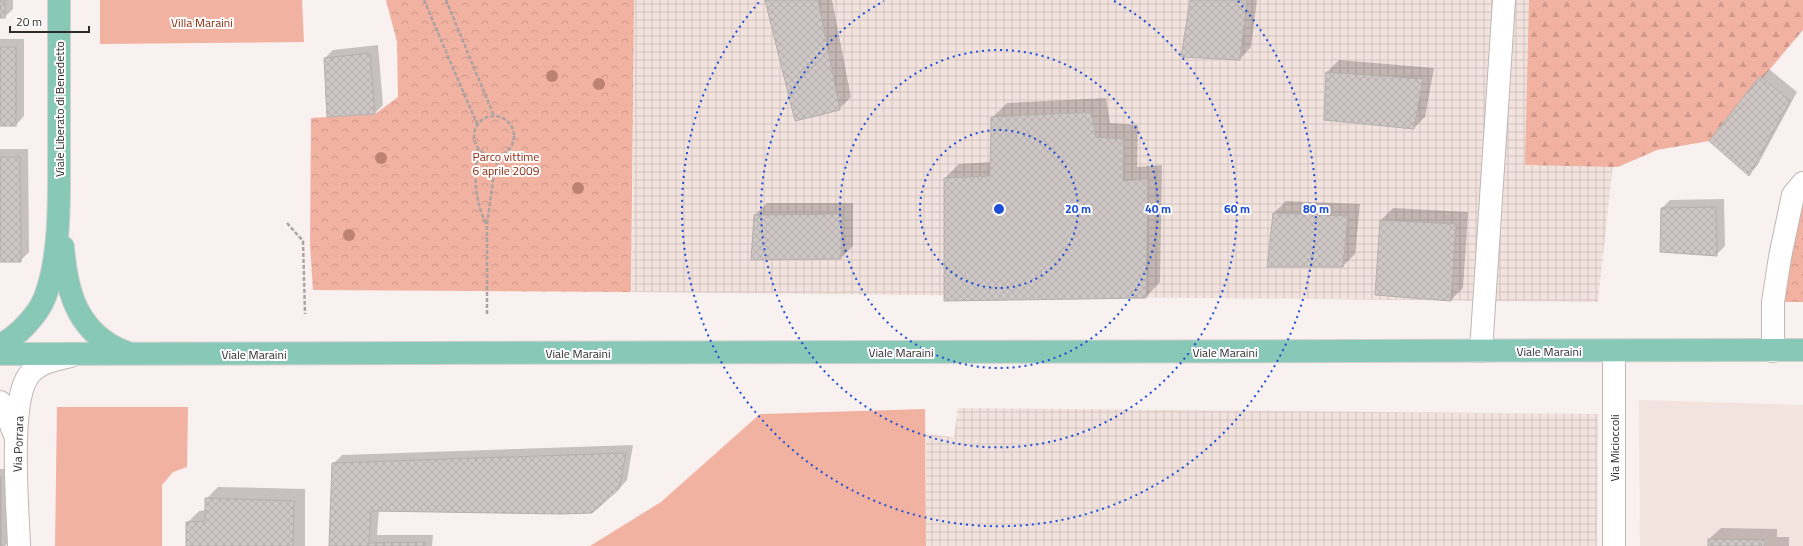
<svg xmlns="http://www.w3.org/2000/svg" width="1803" height="546" font-family="'Titillium Web',sans-serif">
<style>
.built{fill:#f3e3df}
.industrial{fill:url(#industrial-grid)}
.green{fill:#f2b2a2}
.forest{fill:url(#forest-firs)}
.park{fill:url(#park-crowns)}
.shadow{fill:#0003}
.building{fill:url(#building-cross-hatch);stroke:#b5afad}
.lines{fill:none;stroke-linecap:round;stroke-linejoin:round}
.minor-casing{stroke:#beb7b5;stroke-width:24}
.major-casing{stroke:#d1d0d0;stroke-width:24}
.path{stroke:#a9a3a2;stroke-width:2.5;stroke-dasharray:4 2;stroke-linecap:butt}
.minor{stroke:#fff;stroke-width:22}
.major{stroke:#88c8b6;stroke-width:22}
.tree{fill:#be8273}
.ring{fill:none;stroke:#1d4ed8;stroke-width:2;stroke-dasharray:2 4}
.labels{text-anchor:middle;dominant-baseline:central;stroke-width:4;stroke-linejoin:round;paint-order:stroke}
.park-label{font-size:12px;fill:#8e280d;stroke:#fff}
.street-label{font-size:12px;fill:#2e2b2b;stroke:#fff}
.centre{fill:#1d4ed8;stroke:#fff;stroke-width:2}
.ring-label{font-size:12px;text-anchor:middle;font-weight:bold;fill:#1d4ed8;stroke:#fff;stroke-width:4;stroke-linejoin:round;paint-order:stroke}
</style>
<defs>
<pattern id="industrial-grid" width="8" height="8" patternUnits="userSpaceOnUse"><rect width="8" height="8" fill="#f3e3df"/><path d="M0 4h8M4 0v8" fill="none" stroke="#d1c3c0"/></pattern>
<pattern id="forest-firs" width="22" height="20" patternUnits="userSpaceOnUse"><rect width="22" height="20" fill="#f2b2a2"/><path d="M5 1l3.5 6h-7zM16 11l3.5 6h-7z" fill="#d0998c"/></pattern>
<pattern id="park-crowns" width="20" height="18" patternUnits="userSpaceOnUse"><rect width="20" height="18" fill="#f2b2a2"/><path d="M2 6a3 3 0 1 1 6 0M12 15a3 3 0 1 1 6 0" fill="none" stroke="#d0998c"/></pattern>
<pattern id="building-cross-hatch" width="8" height="8" patternUnits="userSpaceOnUse"><rect width="8" height="8" fill="#cec7c5"/><path d="M0 0l8 8M0 8l8-8" fill="none" stroke="#b1aba9"/></pattern>
</defs>
<rect width="100%" height="100%" fill="#f8f1ef"/>
<path class="built" d="M 1639,400 L 1803,405 L 1803,546 L 1640,546 Z"/>
<g class="industrial">
<path d="M 634,0 L 1757,0 L 1615,145 L 1598,302 L 632,292 Z"/>
<path d="M 958,408 L 1598,414 L 1597,546 L 926,546 L 926,434 L 954,437 Z"/>
</g>
<g class="green">
<path d="M 100,0 L 302,0 L 304,42 L 100,44 Z"/>
<path d="M 57,407 L 188,407 L 187,467 L 173,472 L 162,485 L 162,546 L 55,546 Z"/>
<path d="M 925,409 L 926,546 L 590,546 L 661,502 L 760,414 Z"/>
</g>
<path class="forest" d="M 1529,0 L 1803,0 L 1803,30 L 1709,141 L 1657,150 L 1618,167 L 1525,165 Z"/>
<g class="park">
<path d="M 386,0 L 634,0 L 631,292 L 313,290 L 310,245 L 311,118 L 375,114 L 398,97 L 397,42 Z"/>
<path d="M 1803,183 L 1803,302 L 1773,302 Z"/>
</g>
<g class="shadow">
<path d="M 0,0 L 13,0 L 13,9 L 5,17 L 0,17 Z"/>
<path d="M 766,0 L 832,0 L 851,97 L 839,109 Z"/>
<path d="M 1191,0 L 1257,0 L 1251,47 L 1240,59 Z"/>
<path d="M 0,39 L 24,39 L 24,116 L 16,125 L 0,125 Z"/>
<path d="M 378,45 L 383,105 L 375,113 L 325,58 L 333,50 Z"/>
<path d="M 1339,60 L 1434,68 L 1425,117 L 1414,128 L 1327,72 Z"/>
<path d="M 1769,69 L 1797,92 L 1757,166 L 1749,174 L 1761,77 Z"/>
<path d="M 1106,98 L 1110,123 L 1138,125 L 1137,167 L 1162,165 L 1160,282 L 1146,297 L 945,178 L 959,164 L 992,162 L 992,118 L 1007,103 Z"/>
<path d="M 0,149 L 28,149 L 29,252 L 20,261 L 0,261 Z"/>
<path d="M 1724,199 L 1725,246 L 1717,254 L 1661,251 L 1662,208 L 1670,200 Z"/>
<path d="M 1286,201 L 1360,204 L 1355,254 L 1343,266 L 1268,266 L 1274,213 Z"/>
<path d="M 767,203 L 853,203 L 853,246 L 841,258 L 755,215 Z"/>
<path d="M 1393,208 L 1468,212 L 1463,288 L 1451,300 L 1376,294 L 1381,220 Z"/>
<path d="M 633,445 L 627,480 L 619,489 L 379,510 L 377,535 L 433,535 L 432,546 L 330,546 L 333,464 L 342,455 Z"/>
<path d="M 0,469 L 9,469 L 9,542 L 5,546 L 0,546 Z"/>
<path d="M 218,487 L 305,489 L 305,546 L 187,546 L 187,523 L 199,511 L 206,510 L 206,499 Z"/>
<path d="M 1721,528 L 1777,529 L 1777,537 L 1789,537 L 1789,546 L 1709,546 L 1709,539 Z"/>
</g>
<g class="building">
<rect x="0" y="0" width="5" height="18"/>
<path d="M 765,0 L 818,0 L 840,110 L 795,121 Z"/>
<path d="M 1190,0 L 1247,0 L 1240,60 L 1181,57 Z"/>
<rect x="0" y="47" width="16" height="79"/>
<path d="M 370,53 L 375,114 L 327,117 L 324,58 Z"/>
<path d="M 1326,72 L 1423,79 L 1414,129 L 1324,120 Z"/>
<path d="M 1760,76 L 1790,101 L 1749,176 L 1709,141 Z"/>
<path d="M 1091,112 L 1096,137 L 1124,139 L 1123,181 L 1148,179 L 1146,298 L 944,301 L 944,178 L 990,176 L 991,117 Z"/>
<path d="M 0,157 L 20,157 L 21,262 L 0,262 Z"/>
<path d="M 1716,207 L 1717,256 L 1660,252 L 1661,208 Z"/>
<path d="M 1273,213 L 1348,216 L 1343,267 L 1267,267 Z"/>
<path d="M 842,214 L 841,259 L 751,260 L 754,215 Z"/>
<path d="M 1380,220 L 1456,224 L 1451,301 L 1375,295 Z"/>
<path d="M 626,453 L 619,489 L 592,513 L 562,514 L 371,511 L 369,543 L 425,542 L 425,546 L 329,546 L 332,463 Z"/>
<rect x="0" y="477" width="1" height="69"/>
<path d="M 205,498 L 294,501 L 293,546 L 186,546 L 186,522 L 205,521 Z"/>
<path d="M 1708,539 L 1765,540 L 1765,546 L 1708,546 Z"/>
</g>
<g class="lines">
<defs>
<g id="minor">
<path d="M 1481,351 L 1504,0"/>
<path d="M 1773,351 L 1773,302 L 1780,257 L 1793,195 L 1803,183"/>
<path d="M 0,402 L 5,409 L 14,433"/>
<path d="M 19,546 C 18,510 8,402 29,375 C 39,362 54,360 70,356"/>
<path d="M 1614,546 L 1614,351"/>
</g>
<g id="major">
<path d="M 63,247 C 66,283 73,320 106,342 C 112,347 121,350 128,353"/>
<path d="M 0,345 C 17,337 38,315 45,297 C 61,255 59,194 59,149 C 59,99 59,50 59,0"/>
<path d="M 0,354 L 1803,350"/>
</g>
</defs>
<use href="#minor" class="minor-casing"/>
<use href="#major" class="major-casing"/>
<g class="path">
<path d="M 424,0 L 477,124"/>
<path d="M 446,0 L 494,116"/>
<circle cx="494" cy="136" r="20"/>
<path d="M 478,149 C 474,179 474,197 486,224"/>
<path d="M 287,223 L 303,241 L 305,314"/>
<path d="M 487,314 L 487,225 L 494,173 L 499,155"/>
</g>
<use href="#minor" class="minor"/>
<use href="#major" class="major"/>
</g>
<g class="tree">
<circle cx="552" cy="76" r="6"/>
<circle cx="599" cy="84" r="6"/>
<circle cx="381" cy="158" r="6"/>
<circle cx="578" cy="188" r="6"/>
<circle cx="349" cy="235" r="6"/>
</g>
<g class="ring">
<circle cx="999" cy="209" r="79"/>
<circle cx="999" cy="209" r="159"/>
<path d="M1114 1A238 238 0 1 1 884 1"/>
<path d="M1238 1A317 317 0 1 1 760 1"/>
</g>
<g class="labels">
<g class="park-label">
<text x="202" y="22">Villa Maraini</text>
<text x="506" y="156">Parco vittime<tspan x="506" dy="14">6 aprile 2009</tspan></text>
</g>
<g class="street-label">
<text transform="translate(59 109) rotate(-90)">Viale Liberato di Benedetto</text>
<text x="1549" y="351">Viale Maraini</text>
<text x="901" y="352">Viale Maraini</text>
<text x="1225" y="352">Viale Maraini</text>
<text x="578" y="353">Viale Maraini</text>
<text x="254" y="354">Viale Maraini</text>
<text transform="translate(18 444) rotate(-88)">Via Porrara</text>
<text transform="translate(1614 448) rotate(-90)">Via Micioccoli</text>
</g>
</g>
<circle cx="999" cy="209" r="6" class="centre"/>
<g class="ring-label">
<text x="1078" y="213">20 m</text>
<text x="1158" y="213">40 m</text>
<text x="1237" y="213">60 m</text>
<text x="1316" y="213">80 m</text>
</g>
<path d="M10 26v6h79v-6" fill="none" stroke="#2e2b2b" stroke-width="2"/>
<text x="16" y="26" font-size="12" fill="#2e2b2b" stroke="#ffffff" stroke-width="3" paint-order="stroke">20 m</text>
</svg>
